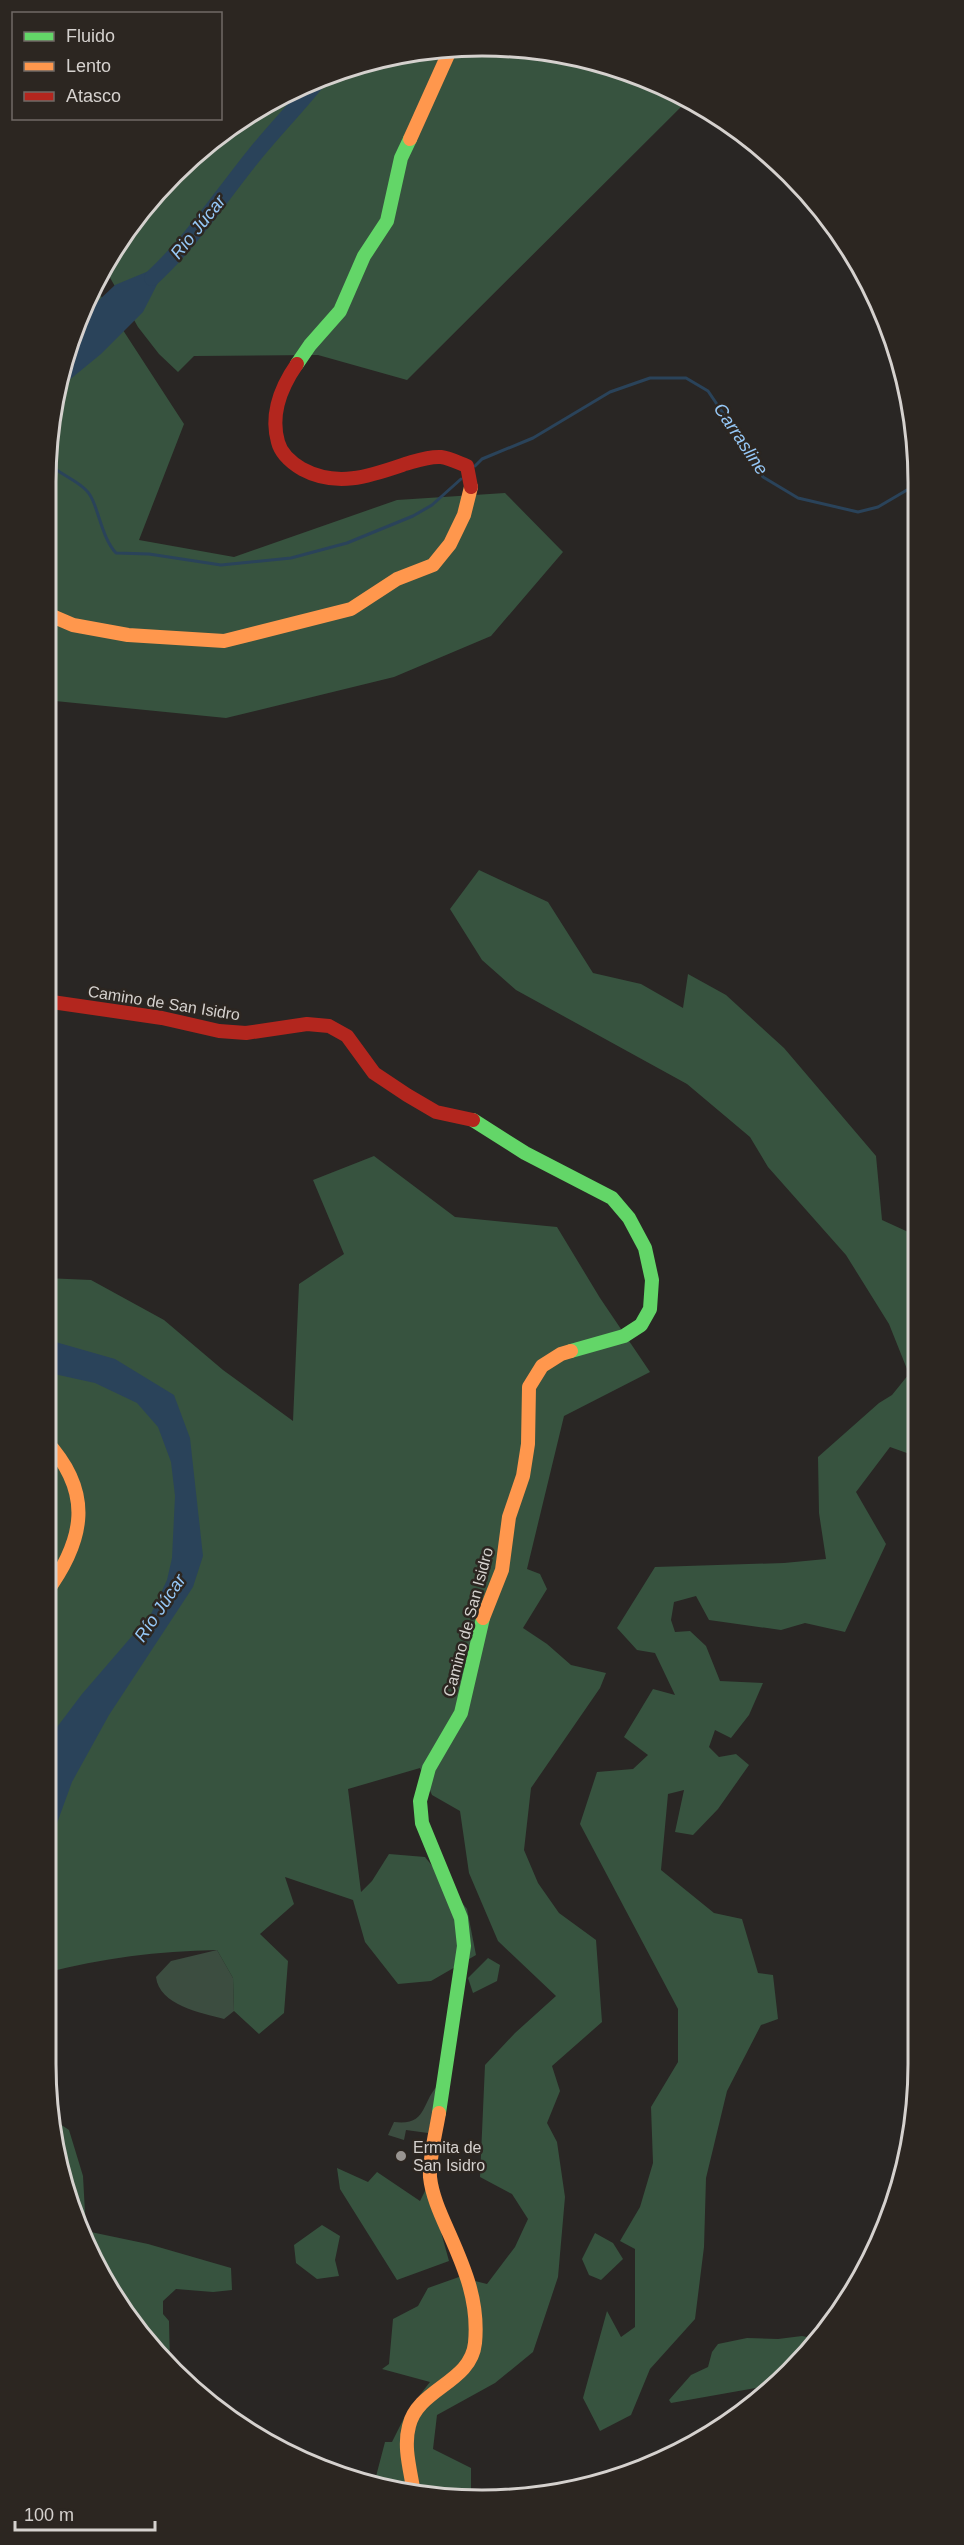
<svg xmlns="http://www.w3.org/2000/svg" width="964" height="2545" font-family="Helvetica,sans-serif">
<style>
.green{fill:#3c4d40}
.forest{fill:#37533f}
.water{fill:#2a435a}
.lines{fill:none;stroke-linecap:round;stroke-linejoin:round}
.stream{stroke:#2a435a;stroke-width:3}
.river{stroke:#2a435a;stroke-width:16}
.fast{stroke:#63d668;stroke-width:14}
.slow{stroke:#ff974d;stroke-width:14}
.jam{stroke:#b3261e;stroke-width:14}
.poi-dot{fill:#999592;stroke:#2c2621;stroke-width:2}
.labels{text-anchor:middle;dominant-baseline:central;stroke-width:5;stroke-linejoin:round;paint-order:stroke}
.street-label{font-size:16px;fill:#d5d1ce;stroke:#2c2621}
.poi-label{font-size:16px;fill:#d5d1ce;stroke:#2c2621;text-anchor:start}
.water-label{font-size:18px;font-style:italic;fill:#96c8f7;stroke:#2c2621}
.rim{fill:none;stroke:#d5d1ce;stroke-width:3}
</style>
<rect width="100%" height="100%" fill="#292624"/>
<g class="green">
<path d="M 217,1950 L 233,1978 L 234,2011 L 224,2019 C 201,2013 159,2005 156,1977 L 171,1961 Z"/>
<path d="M 440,2083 L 428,2133 L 406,2130 L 404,2140 L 388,2135 L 394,2122 C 429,2126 420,2102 440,2083 Z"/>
</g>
<g class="forest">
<path d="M 511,46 L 595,60 L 687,101 L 407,380 L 318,355 L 194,356 L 178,372 L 159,354 L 138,327 L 104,267 L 116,260 L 144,206 L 194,153 L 264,103 L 342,68 L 425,49 Z"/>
<path d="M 93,284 L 184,424 L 139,540 L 234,557 L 397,500 L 505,493 L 563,552 L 491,636 L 394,677 L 226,718 L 45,700 L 45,482 L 60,369 Z"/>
<path d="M 479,870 L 548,902 L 593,973 L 641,984 L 683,1008 L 688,974 L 726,995 L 784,1048 L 876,1156 L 882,1220 L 917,1236 L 918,1457 L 890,1447 L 856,1492 L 886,1544 L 845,1632 L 805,1623 L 781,1630 L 709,1620 L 696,1596 L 674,1602 L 671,1620 L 675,1632 L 690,1631 L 706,1646 L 720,1681 L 763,1683 L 749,1715 L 731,1738 L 715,1730 L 709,1747 L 719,1757 L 736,1754 L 749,1765 L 718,1809 L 693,1835 L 675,1832 L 684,1790 L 668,1794 L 661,1870 L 714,1913 L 742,1919 L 758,1973 L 773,1975 L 778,2019 L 761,2025 L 727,2091 L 706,2178 L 704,2247 L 695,2319 L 650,2369 L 631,2415 L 600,2431 L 583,2398 L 607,2311 L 621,2337 L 635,2327 L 635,2249 L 620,2241 L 640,2207 L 653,2163 L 651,2107 L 678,2062 L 678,2009 L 580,1824 L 597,1772 L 633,1769 L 648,1755 L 624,1737 L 653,1689 L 675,1695 L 655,1653 L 637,1650 L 617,1628 L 655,1567 L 784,1563 L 826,1559 L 819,1513 L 818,1457 L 879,1403 L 892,1395 L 909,1374 L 889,1324 L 846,1255 L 768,1167 L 750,1137 L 687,1084 L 516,990 L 482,960 L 450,909 Z"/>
<path d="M 374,1156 L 455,1217 L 557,1227 L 600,1298 L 650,1372 L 564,1416 L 527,1569 L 540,1574 L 547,1589 L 523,1628 L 547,1644 L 571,1665 L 606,1673 L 600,1688 L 531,1788 L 524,1850 L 538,1883 L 559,1913 L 596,1940 L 602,2022 L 552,2066 L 560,2091 L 547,2123 L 557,2142 L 565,2197 L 558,2277 L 533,2352 L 495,2383 L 437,2415 L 433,2449 L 471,2468 L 471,2495 L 425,2496 L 374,2484 L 385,2442 L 392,2442 L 408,2410 L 430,2382 L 382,2369 L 389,2364 L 393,2319 L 418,2306 L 428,2288 L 459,2277 L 487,2284 L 515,2247 L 528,2219 L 512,2194 L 480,2177 L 485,2065 L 515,2033 L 556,1996 L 498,1941 L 469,1873 L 460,1811 L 432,1795 L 420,1768 L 348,1789 L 361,1892 L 372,1881 L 389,1854 L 425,1857 L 467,1909 L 476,1955 L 431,1981 L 398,1984 L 365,1942 L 353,1900 L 285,1877 L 294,1904 L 260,1934 L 288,1961 L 284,2013 L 259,2034 L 234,2011 L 233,1978 L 217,1950 C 158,1951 102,1958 45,1973 L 45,1278 L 91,1280 L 164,1320 L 223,1370 L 293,1421 L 299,1284 L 344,1254 L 313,1180 Z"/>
<path d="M 488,1958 L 500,1965 L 497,1981 L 473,1993 L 468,1978 Z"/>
<path d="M 54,2120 L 69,2130 L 83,2176 L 86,2231 L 148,2244 L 231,2268 L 232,2290 L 213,2292 L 176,2289 L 163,2301 L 163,2314 L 169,2321 L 170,2365 L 153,2351 L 103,2281 L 68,2204 Z"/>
<path d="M 337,2168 L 368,2182 L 377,2172 L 420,2201 L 428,2185 L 449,2261 L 397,2280 L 340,2189 Z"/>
<path d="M 322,2225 L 340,2236 L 335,2260 L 339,2276 L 317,2279 L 296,2263 L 294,2245 Z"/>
<path d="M 595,2233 L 613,2243 L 623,2259 L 601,2280 L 589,2275 L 582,2259 Z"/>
<path d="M 802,2336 L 817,2339 L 767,2386 L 671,2403 L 669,2400 L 691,2375 L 708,2367 L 712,2352 L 718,2344 L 747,2338 L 778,2339 Z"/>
</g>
<g class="water">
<path d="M 168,263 L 143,312 L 101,354 L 57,390 L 60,369 L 78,320 L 115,285 Z"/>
<path d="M 45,1339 L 115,1359 L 174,1395 L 190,1438 L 203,1556 L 193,1587 L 109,1715 L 72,1782 L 45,1856 L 45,1743 L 82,1694 L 151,1614 L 167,1580 L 172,1558 L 175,1496 L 171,1462 L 158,1427 L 137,1403 L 95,1383 L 45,1372 Z"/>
</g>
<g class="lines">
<g class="stream">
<path d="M 48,463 C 59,474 75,479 86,490 C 98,501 100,536 116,553 L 149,554 L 221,565 L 291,558 L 347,543 L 413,516 L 432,505 L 461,479"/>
<path d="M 475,466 L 482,459 L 533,438 L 610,392 L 650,378 L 686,378 L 708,391 L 754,459 L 763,477 L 798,498 L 858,512 L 878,507 L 907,490 L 915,488"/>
</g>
<path class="river" d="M 152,278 C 192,241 221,196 255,154 C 276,128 300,104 321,77"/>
<g class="fast">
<path d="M 297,364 L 310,345 L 340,311 L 364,256 L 387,221 L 401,158 L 410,139"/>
<path d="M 473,1120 L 525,1153 L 612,1198 L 629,1218 L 645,1248 L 652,1280 L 650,1309 L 641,1325 L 624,1336 L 571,1351"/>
<path d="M 439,2113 L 464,1946 L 461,1918 L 422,1823 L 420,1801 L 429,1768 L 461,1713 L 483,1618"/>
</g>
<g class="slow">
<path d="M 410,139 L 451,48"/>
<path d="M 45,613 L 73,625 L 128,635 L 224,641 L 351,609 L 397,579 L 433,565 L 450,544 L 464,515 L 471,487"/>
<path d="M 45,1440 C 94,1492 85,1540 45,1594"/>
<path d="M 483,1618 L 502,1570 L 509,1517 L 523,1476 L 528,1444 L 529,1387 L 542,1366 L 561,1354 L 571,1351"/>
<path d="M 414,2494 C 411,2472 403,2448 409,2426 C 418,2388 471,2383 475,2343 C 479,2302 465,2269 449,2233 C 441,2215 432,2196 430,2177 C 429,2159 436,2131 439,2113"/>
</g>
<g class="jam">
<path d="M 297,364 C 281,387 270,414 278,442 C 281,454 292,463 302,469 C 337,488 370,476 405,464 C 416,461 429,456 441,457 C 449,458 459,463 467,466 L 471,487"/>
<path d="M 45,1001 L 162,1018 L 219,1031 L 246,1033 L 307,1024 L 329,1026 L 347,1036 L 374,1073 L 407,1095 L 436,1112 L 473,1120"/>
</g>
</g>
<circle class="poi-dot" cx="401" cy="2156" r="6"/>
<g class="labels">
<g class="street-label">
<text transform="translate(164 1003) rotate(9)">Camino de San Isidro</text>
<text transform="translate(468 1622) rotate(-75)">Camino de San Isidro</text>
</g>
<g class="poi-label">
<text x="413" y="2147">Ermita de<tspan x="413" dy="18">San Isidro</tspan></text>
</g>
<g class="water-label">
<text transform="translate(198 227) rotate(-51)">Rio Júcar</text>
<text transform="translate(741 439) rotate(56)">Carrasline</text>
<text transform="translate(160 1608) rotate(-56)">Río Júcar</text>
</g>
</g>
<path d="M0 0H964V2545H0ZM482 56H482A426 426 0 0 1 908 482V2064A426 426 0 0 1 482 2490H482A426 426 0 0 1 56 2064V482A426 426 0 0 1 482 56Z" fill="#2c2621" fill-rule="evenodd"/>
<path class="rim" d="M482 56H482A426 426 0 0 1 908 482V2064A426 426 0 0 1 482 2490H482A426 426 0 0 1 56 2064V482A426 426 0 0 1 482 56Z"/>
<rect x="12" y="12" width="210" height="108" fill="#2c2621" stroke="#706a66" stroke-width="1.5"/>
<rect x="24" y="32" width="30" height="9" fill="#63d668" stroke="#706a66" stroke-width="1.5"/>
<text x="66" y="42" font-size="18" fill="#d5d1ce">Fluido</text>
<rect x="24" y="62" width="30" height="9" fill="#ff974d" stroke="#706a66" stroke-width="1.5"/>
<text x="66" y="72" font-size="18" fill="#d5d1ce">Lento</text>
<rect x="24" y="92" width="30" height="9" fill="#b3261e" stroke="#706a66" stroke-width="1.5"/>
<text x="66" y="102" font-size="18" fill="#d5d1ce">Atasco</text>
<path d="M15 2521v9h140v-9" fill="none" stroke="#d5d1ce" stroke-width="3"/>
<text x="24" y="2521" font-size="18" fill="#d5d1ce" stroke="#2c2621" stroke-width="4.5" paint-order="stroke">100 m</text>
</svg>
